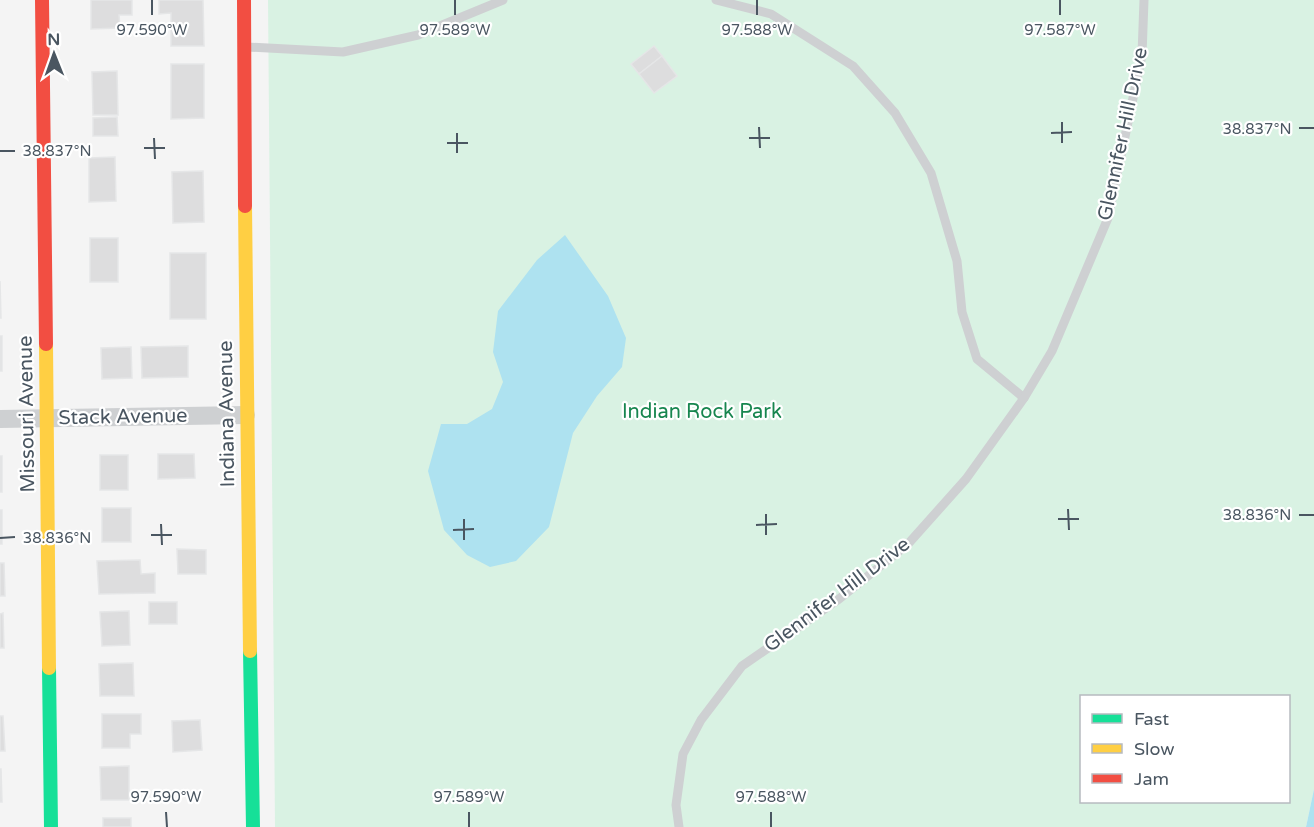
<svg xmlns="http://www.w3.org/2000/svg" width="1314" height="827" font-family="'Varela Round',sans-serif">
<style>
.green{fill:#d9f2e3;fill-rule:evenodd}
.water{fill:#aee2f0}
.building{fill:#ddddde;stroke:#e5e6e7;stroke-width:1.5}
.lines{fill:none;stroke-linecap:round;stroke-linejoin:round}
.lane{stroke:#ced0d2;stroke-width:9}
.street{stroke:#ced0d2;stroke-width:18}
.fast{stroke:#16e098;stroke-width:14}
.slow{stroke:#ffcf43;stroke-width:14}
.jam{stroke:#f24e42;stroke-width:14}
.ticks{fill:none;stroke:#4a5661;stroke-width:2}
.labels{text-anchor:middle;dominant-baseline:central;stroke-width:4.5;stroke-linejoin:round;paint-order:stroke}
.street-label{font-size:20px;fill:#4a5661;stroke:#fff}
.park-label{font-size:20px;fill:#17864f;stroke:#fff}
.ticks-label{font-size:15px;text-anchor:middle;fill:#4a5661;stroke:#fff;stroke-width:4.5;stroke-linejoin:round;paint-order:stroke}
</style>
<rect width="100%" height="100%" fill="#f4f4f4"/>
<path class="green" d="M 268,0 L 1314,0 L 1314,789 L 1306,827 L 275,827 ZM 1082,696 L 1288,696 L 1288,802 L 1082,802 Z"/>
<g class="water">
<path d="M 565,235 L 608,296 L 626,338 L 622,367 L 597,396 L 573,433 L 549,527 L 516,561 L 490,567 L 467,555 L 444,530 L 428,471 L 441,424 L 467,424 L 492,409 L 503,382 L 493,352 L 498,311 L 537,260 Z"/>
<path d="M 1314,789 L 1314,827 L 1306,827 Z"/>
</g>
<g class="building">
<path d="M 91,0 L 132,0 L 132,15 L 119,15 L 120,28 L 91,29 Z"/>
<path d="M 159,0 L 203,0 L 204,46 L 171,46 L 171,13 L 159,14 Z"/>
<path d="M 654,46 L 662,56 L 639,74 L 631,64 Z"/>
<path d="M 662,56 L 677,76 L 654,93 L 639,74 Z"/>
<path d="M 171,64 L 204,64 L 204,118 L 171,119 Z"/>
<path d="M 117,71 L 118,115 L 93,115 L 92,72 Z"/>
<path d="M 117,117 L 118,136 L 93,136 L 93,118 Z"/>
<path d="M 115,157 L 116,201 L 89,202 L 89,158 Z"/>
<path d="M 203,171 L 204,222 L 173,223 L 172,172 Z"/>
<rect x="90" y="238" width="28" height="44"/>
<rect x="170" y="253" width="36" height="66"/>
<path d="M 0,281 L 1,318 L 0,318 Z"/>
<rect x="0" y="336" width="2" height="35"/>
<path d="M 188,346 L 188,377 L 142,378 L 141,347 Z"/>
<path d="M 131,347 L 132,378 L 102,379 L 101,348 Z"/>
<path d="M 158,454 L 194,454 L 195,478 L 158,479 Z"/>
<rect x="100" y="455" width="28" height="35"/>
<rect x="0" y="456" width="2" height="36"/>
<rect x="102" y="508" width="29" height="34"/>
<rect x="0" y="510" width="2" height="34"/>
<path d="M 177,549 L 206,550 L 206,574 L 178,574 Z"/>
<path d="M 140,560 L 141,574 L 155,573 L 155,593 L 99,594 L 97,561 Z"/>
<path d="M 0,563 L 4,563 L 5,596 L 0,596 Z"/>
<rect x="149" y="602" width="28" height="22"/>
<path d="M 129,611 L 130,645 L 102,646 L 100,612 Z"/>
<path d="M 3,613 L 4,648 L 0,648 L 0,614 Z"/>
<path d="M 133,663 L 134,696 L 100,696 L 99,664 Z"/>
<path d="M 102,714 L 141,714 L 141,734 L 130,734 L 130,748 L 102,748 Z"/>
<path d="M 0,716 L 3,716 L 5,751 L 0,751 Z"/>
<path d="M 200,720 L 202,750 L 173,752 L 172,721 Z"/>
<path d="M 129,766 L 129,800 L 101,800 L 100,767 Z"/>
<path d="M 0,769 L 1,769 L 2,802 L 0,802 Z"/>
<rect x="103" y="818" width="28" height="9"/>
</g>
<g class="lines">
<g class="lane">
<path d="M 716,0 L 771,14 L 853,66 L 895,113 L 931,173 L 957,261 L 962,312 L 977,359 L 1024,398"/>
<path d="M 247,47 L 343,52 L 418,35 L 503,0"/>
<path d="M 679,827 L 676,805 L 683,754 L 701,720 L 742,666 L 839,599 L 908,544 L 966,479 L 1024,398 L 1052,351 L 1108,218 L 1142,55 L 1144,0"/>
</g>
<path class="street" d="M 0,419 L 246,415"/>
<g class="fast">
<path d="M 250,651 L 253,827"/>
<path d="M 49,668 L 51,827"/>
</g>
<g class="slow">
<path d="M 245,206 L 250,651"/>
<path d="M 46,344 L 49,668"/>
</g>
<g class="jam">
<path d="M 42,0 L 46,344"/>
<path d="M 244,0 L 245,206"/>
</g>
</g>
<path class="ticks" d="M 152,0 L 152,15M 455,0 L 455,15M 757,0 L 757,15M 1060,0 L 1060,15M 1062,122 L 1062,143M 759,127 L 760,148M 1299,128 L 1314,128M 457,133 L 457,153M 1051,133 L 1072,132M 154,138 L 155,159M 749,138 L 770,138M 447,143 L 468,143M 144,148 L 165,148M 0,151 L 15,151M 1068,509 L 1069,530M 766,514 L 766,535M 1299,515 L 1314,515M 464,519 L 464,540M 1058,519 L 1079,519M 161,524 L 162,545M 756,525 L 777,524M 453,530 L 474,529M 151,535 L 172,535M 0,538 L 15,537M 166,812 L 167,827M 469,812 L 469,827M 771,812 L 771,827"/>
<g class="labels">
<g class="street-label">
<text transform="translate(1123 134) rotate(-78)">Glennifer Hill Drive</text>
<text transform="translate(27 414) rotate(-91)">Missouri Avenue</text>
<text transform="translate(227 414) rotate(-91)">Indiana Avenue</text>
<text transform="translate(123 417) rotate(-1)">Stack Avenue</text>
<text transform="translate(837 595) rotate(-37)">Glennifer Hill Drive</text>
</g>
<g class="park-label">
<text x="702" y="412">Indian Rock Park</text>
</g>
</g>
<g class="ticks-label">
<text x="152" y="35">97.590°W</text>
<text x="455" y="35">97.589°W</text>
<text x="757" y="35">97.588°W</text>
<text x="1060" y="35">97.587°W</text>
<text x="1257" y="134">38.837°N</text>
<text x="57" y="156">38.837°N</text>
<text x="1257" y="520">38.836°N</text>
<text x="57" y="543">38.836°N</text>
<text x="166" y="802">97.590°W</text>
<text x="469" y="802">97.589°W</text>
<text x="771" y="802">97.588°W</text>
</g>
<rect x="1080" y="695" width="210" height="108" fill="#ffffff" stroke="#b7bbc0" stroke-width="1.5"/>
<rect x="1092" y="714" width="30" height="9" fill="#16e098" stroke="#b7bbc0" stroke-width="1.5"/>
<text x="1134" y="725" font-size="18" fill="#4a5661">Fast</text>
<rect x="1092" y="744" width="30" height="9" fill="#ffcf43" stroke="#b7bbc0" stroke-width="1.5"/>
<text x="1134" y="755" font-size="18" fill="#4a5661">Slow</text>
<rect x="1092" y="774" width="30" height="9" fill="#f24e42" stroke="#b7bbc0" stroke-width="1.5"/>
<text x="1134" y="785" font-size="18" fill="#4a5661">Jam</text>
<g transform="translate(54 54) rotate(359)" stroke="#ffffff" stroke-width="4.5" paint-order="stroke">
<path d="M0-4.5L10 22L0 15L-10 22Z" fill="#4a5661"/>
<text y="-9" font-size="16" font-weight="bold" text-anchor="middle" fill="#4a5661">N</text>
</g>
</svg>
